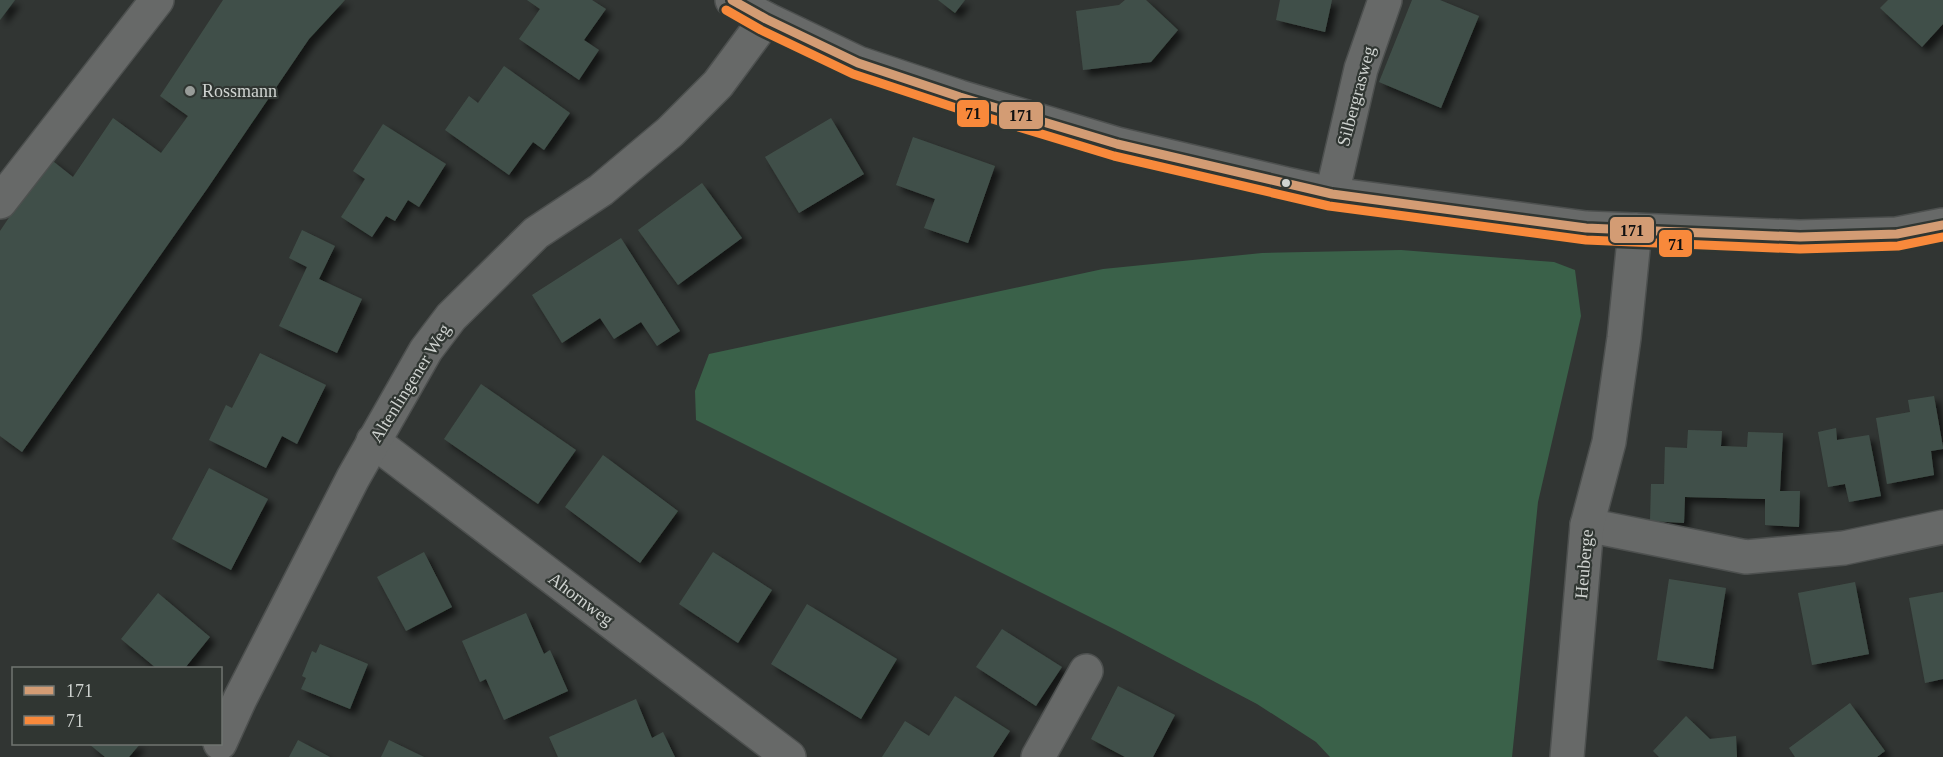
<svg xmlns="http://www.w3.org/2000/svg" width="1943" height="757" font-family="Georgia,serif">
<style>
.green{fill:#3a6149}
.building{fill:#415049;filter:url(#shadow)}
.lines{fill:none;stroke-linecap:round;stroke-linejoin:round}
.minor-casing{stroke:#4d504f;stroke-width:36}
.minor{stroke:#676968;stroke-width:33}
.bus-1-casing{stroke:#303632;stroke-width:14}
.bus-2-casing{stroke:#303632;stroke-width:14}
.bus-1{stroke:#d39c74;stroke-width:9}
.bus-2{stroke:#f8893b;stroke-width:9}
.poi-dot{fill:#989c99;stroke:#303632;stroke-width:2}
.bus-dot{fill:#cfd3d0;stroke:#303632;stroke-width:2}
.labels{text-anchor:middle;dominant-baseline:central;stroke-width:4.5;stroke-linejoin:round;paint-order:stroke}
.poi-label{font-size:18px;fill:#cfd3d0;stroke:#303632;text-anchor:start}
.street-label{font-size:18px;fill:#cfd3d0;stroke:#303632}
.line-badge{stroke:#303632;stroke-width:2}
.pale-badge-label{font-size:16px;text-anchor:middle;font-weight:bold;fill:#111}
</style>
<defs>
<filter id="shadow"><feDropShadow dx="5.5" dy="5.5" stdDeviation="3" flood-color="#0009"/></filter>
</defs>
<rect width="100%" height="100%" fill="#313533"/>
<path class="green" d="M 1401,250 L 1554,262 L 1575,270 L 1581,316 L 1538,502 L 1512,757 L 1330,757 L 1316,742 L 1257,704 L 1116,630 L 696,420 L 695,391 L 709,354 L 1103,269 L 1262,253 Z"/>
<g class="building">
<path d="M 0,0 L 15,0 L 0,20 Z"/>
<path d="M 223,0 L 345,0 L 309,39 L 207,189 L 22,452 L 0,436 L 0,231 L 49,158 L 73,177 L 113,118 L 161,153 L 188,116 L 160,96 Z"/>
<path d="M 527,0 L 592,0 L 606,9 L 584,40 L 599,50 L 579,80 L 519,39 L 540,9 Z"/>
<path d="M 938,0 L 965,0 L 955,13 Z"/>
<path d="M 1125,0 L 1146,0 L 1178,30 L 1151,62 L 1083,70 L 1076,11 L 1119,5 Z"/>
<path d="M 1280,0 L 1332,0 L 1325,32 L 1276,20 Z"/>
<path d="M 1412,0 L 1440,0 L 1479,16 L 1441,108 L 1379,82 Z"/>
<path d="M 1888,0 L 1943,0 L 1943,24 L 1922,47 L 1880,8 Z"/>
<path d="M 504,66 L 570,113 L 544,150 L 533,142 L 509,175 L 445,130 L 469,96 L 478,103 Z"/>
<path d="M 831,118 L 864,174 L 799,213 L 765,157 Z"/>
<path d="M 383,124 L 446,164 L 419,207 L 408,200 L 395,221 L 386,216 L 372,237 L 341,217 L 365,179 L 353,171 Z"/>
<path d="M 913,137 L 995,166 L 968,243 L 924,228 L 935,199 L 896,185 Z"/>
<path d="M 702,183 L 742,238 L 678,285 L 638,230 Z"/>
<path d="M 302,230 L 335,246 L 319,279 L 362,299 L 337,353 L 279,326 L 307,267 L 289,258 Z"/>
<path d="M 621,238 L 680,331 L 657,346 L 641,322 L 614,339 L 600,318 L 562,343 L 532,295 Z"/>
<path d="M 260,353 L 326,385 L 297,444 L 282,436 L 266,468 L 209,440 L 226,405 L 232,408 Z"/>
<path d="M 481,384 L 576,450 L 538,504 L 444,439 Z"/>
<path d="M 1934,396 L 1943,447 L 1943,449 L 1931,451 L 1934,475 L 1887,484 L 1876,418 L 1910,412 L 1908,400 Z"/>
<path d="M 1836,428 L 1837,440 L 1869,435 L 1881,496 L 1849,502 L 1845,484 L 1828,487 L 1818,432 Z"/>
<path d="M 1688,430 L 1722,431 L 1721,446 L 1747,447 L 1748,432 L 1783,433 L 1780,491 L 1800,491 L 1799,527 L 1765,525 L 1765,499 L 1685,497 L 1684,523 L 1650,521 L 1651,484 L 1664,484 L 1665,447 L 1687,448 Z"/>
<path d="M 603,455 L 678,511 L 640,563 L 565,507 Z"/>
<path d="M 209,468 L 268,499 L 231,570 L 172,539 Z"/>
<path d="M 424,552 L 452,607 L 406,631 L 377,577 Z"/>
<path d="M 713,552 L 772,590 L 738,643 L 679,604 Z"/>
<path d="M 1669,579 L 1726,588 L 1713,669 L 1657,660 Z"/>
<path d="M 1855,582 L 1869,654 L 1812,665 L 1798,593 Z"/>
<path d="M 1943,592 L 1943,679 L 1925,683 L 1909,598 Z"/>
<path d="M 158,593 L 210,637 L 185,668 L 156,668 L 121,639 Z"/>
<path d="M 807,604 L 897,659 L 861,719 L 771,664 Z"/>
<path d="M 526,613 L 544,654 L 550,650 L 568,691 L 504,720 L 486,679 L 480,682 L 462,641 Z"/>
<path d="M 1002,629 L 1062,667 L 1036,706 L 976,667 Z"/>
<path d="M 320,644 L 368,664 L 350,709 L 301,689 L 306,678 L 302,676 L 312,651 L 316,653 Z"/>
<path d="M 1118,686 L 1175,715 L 1153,757 L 1125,757 L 1091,739 Z"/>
<path d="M 955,696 L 1010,731 L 993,757 L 882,757 L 905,721 L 929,736 Z"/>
<path d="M 636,699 L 652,738 L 663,732 L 675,757 L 558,757 L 549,737 Z"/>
<path d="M 1850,703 L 1885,751 L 1877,757 L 1795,757 L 1789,748 Z"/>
<path d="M 1686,716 L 1710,739 L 1736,736 L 1737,757 L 1659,757 L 1653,751 Z"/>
<path d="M 298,740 L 330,757 L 289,757 Z"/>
<path d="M 389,740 L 424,757 L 381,757 Z"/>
<path d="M 89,744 L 140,744 L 129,757 L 105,757 Z"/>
</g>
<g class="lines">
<defs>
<g id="minor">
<path d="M 732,0 L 766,19 L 858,63 L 960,97 L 1117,144 L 1286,184 L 1332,194 L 1586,228 L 1635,230 L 1800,237 L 1897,234 L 1943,225"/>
<path d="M 1332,194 L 1361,69 L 1385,0"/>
<path d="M 0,202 L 157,0"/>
<path d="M 373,441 L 789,757"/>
<path d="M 1587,525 L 1746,557 L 1844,548 L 1943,527"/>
<path d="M 220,743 L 240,699 L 353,478 L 426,350 L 451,317 L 536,233 L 601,190 L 670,132 L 718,84 L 766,19"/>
<path d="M 1038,757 L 1086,671"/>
<path d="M 1567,757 L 1587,525 L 1609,442 L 1624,338 L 1635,230"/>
</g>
</defs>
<use href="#minor" class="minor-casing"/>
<use href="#minor" class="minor"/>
<defs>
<path id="bus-1" d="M 732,0 L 766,19 L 858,63 L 960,97 L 1117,144 L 1332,194 L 1586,228 L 1800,237 L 1897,234 L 1943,225"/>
<path id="bus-2" d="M 726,10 L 761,30 L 853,74 L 956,108 L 1114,156 L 1329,206 L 1586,240 L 1800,249 L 1898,246 L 1943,237"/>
</defs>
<use href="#bus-1" class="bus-1-casing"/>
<use href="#bus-2" class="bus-2-casing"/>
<use href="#bus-1" class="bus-1"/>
<use href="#bus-2" class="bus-2"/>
</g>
<circle class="poi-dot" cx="190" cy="91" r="6"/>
<circle class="bus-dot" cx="1286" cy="183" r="5"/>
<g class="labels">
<g class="poi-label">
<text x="202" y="91">Rossmann</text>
</g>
<g class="street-label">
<text transform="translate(1356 96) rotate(-75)">Silbergrasweg</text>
<text transform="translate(410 383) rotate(-58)">Altenlingener Weg</text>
<text transform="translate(1584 564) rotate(-85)">Heuberge</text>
<text transform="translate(581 599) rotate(37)">Ahornweg</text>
</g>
</g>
<g class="line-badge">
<rect x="956" y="99" width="34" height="29" rx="6" fill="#f8893b"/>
<rect x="998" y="101" width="46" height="29" rx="6" fill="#d39c74"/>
<rect x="1609" y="216" width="46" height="28" rx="6" fill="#d39c74"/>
<rect x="1658" y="229" width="35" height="29" rx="6" fill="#f8893b"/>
</g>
<g class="pale-badge-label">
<text x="973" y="119">71</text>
<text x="1021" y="121">171</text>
<text x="1632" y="236">171</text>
<text x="1676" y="250">71</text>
</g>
<rect x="12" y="667" width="210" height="78" fill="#303632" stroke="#707571" stroke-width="1.5"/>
<rect x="24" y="686" width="30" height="9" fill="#d39c74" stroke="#707571" stroke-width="1.5"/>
<text x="66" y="697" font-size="18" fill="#cfd3d0">171</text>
<rect x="24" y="716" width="30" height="9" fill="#f8893b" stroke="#707571" stroke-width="1.5"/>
<text x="66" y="727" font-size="18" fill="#cfd3d0">71</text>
</svg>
